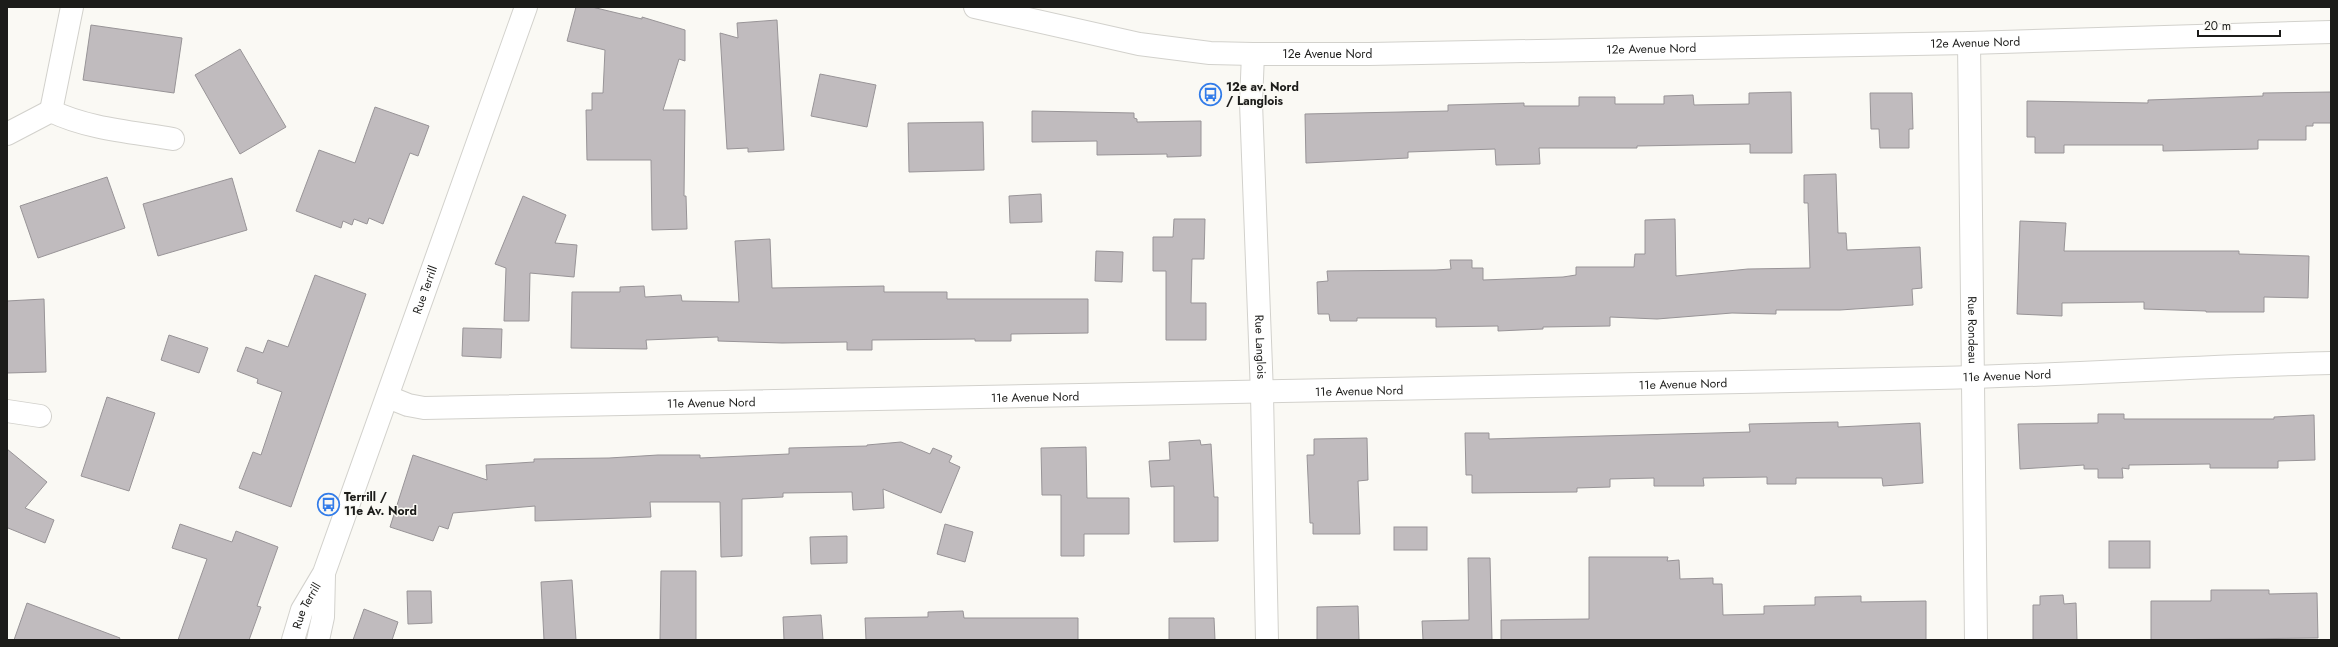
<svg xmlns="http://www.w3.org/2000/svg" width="2338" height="647" font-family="Jost,sans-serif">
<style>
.building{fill:#c0bbbe;stroke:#989497}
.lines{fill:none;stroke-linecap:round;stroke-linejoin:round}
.street-casing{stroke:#d2d1cc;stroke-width:24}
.secondary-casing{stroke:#d2d1cc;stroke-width:24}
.street{stroke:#fff;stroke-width:22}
.secondary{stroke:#fff;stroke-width:22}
.labels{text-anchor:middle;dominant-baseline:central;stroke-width:3;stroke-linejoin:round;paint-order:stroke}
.street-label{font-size:12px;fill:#1c1c1a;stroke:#faf9f4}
.poi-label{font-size:12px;font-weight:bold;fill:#1c1c1a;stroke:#faf9f4;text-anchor:start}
</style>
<rect width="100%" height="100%" fill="#faf9f4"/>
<g class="building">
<path d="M 576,7 L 592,7 L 642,19 L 642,17 L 685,30 L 685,61 L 679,59 L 663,110 L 685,110 L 684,196 L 686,196 L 687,229 L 652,230 L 651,160 L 587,160 L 586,110 L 592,110 L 592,93 L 603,93 L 605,50 L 567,41 Z"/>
<path d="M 777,20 L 784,150 L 748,152 L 748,148 L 727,149 L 720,33 L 738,38 L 737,23 Z"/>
<path d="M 91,25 L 182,38 L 174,93 L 83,80 Z"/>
<path d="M 240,49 L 286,127 L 240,154 L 195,75 Z"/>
<path d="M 820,74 L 876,85 L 867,127 L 811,116 Z"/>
<path d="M 1791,92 L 1792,153 L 1750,153 L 1750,144 L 1637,146 L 1637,148 L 1539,148 L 1540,164 L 1496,165 L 1495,149 L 1408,152 L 1408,158 L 1306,163 L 1305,114 L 1448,111 L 1448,105 L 1524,103 L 1524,106 L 1579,106 L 1579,97 L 1615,97 L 1615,104 L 1664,104 L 1664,96 L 1693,95 L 1694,105 L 1749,104 L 1749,93 Z"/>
<path d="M 2331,92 L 2331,123 L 2313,123 L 2313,126 L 2306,126 L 2306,140 L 2258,140 L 2258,149 L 2163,151 L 2163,145 L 2064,145 L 2064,153 L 2035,153 L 2035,137 L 2027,137 L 2027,101 L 2148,103 L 2148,100 L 2263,96 L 2263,93 Z"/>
<path d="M 1870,93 L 1912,93 L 1913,129 L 1909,129 L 1909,148 L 1880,148 L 1879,129 L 1871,129 Z"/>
<path d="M 375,107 L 429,126 L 418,156 L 410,153 L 383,224 L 369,218 L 367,224 L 354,219 L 352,225 L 343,221 L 341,228 L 296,211 L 319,150 L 355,163 Z"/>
<path d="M 1032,111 L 1134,113 L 1134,118 L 1137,119 L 1137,122 L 1201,121 L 1201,156 L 1167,157 L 1167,154 L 1097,155 L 1097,141 L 1032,142 Z"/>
<path d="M 983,122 L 984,170 L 909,172 L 908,123 Z"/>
<path d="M 1836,174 L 1838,233 L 1846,233 L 1847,250 L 1920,247 L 1922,288 L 1912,289 L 1913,305 L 1840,310 L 1776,310 L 1776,314 L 1732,313 L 1657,319 L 1610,317 L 1610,326 L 1543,327 L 1543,329 L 1498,331 L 1498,326 L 1436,327 L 1436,318 L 1357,318 L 1357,321 L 1330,321 L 1329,314 L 1318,314 L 1317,282 L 1328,281 L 1327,271 L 1436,270 L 1451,269 L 1450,260 L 1472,260 L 1472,268 L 1483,268 L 1483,280 L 1563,277 L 1576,275 L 1576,267 L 1634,267 L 1635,254 L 1645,254 L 1645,220 L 1675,219 L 1676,276 L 1748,269 L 1810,268 L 1808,203 L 1804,203 L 1804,175 Z"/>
<path d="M 107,177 L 125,228 L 38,258 L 20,206 Z"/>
<path d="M 232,178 L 247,230 L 158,256 L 143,204 Z"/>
<path d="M 1041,194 L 1042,222 L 1010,223 L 1009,196 Z"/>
<path d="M 523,196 L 566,215 L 555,243 L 577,245 L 574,277 L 530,273 L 529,321 L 504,321 L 506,268 L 495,264 Z"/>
<path d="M 1174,219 L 1205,219 L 1204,259 L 1192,259 L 1191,303 L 1206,303 L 1206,340 L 1166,340 L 1166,271 L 1153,271 L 1153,237 L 1173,237 Z"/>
<path d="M 2020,221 L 2066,223 L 2064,251 L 2239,251 L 2239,254 L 2309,256 L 2308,298 L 2264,297 L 2264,312 L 2206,312 L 2206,311 L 2144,309 L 2144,302 L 2062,303 L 2062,316 L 2017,314 Z"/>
<path d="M 770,239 L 772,288 L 884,286 L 884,292 L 947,292 L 947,299 L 1088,299 L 1088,333 L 1011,334 L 1011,341 L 975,341 L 975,339 L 872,340 L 872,350 L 847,350 L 847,342 L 782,343 L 718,341 L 718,337 L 646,340 L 647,349 L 571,348 L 572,292 L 620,292 L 620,287 L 644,286 L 645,297 L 681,295 L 682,301 L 739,302 L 735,241 Z"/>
<path d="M 1096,251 L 1123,252 L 1122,282 L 1095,281 Z"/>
<path d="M 315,275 L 366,294 L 291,507 L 239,488 L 253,452 L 261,455 L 282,392 L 257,383 L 258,379 L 237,371 L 246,347 L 263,353 L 268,340 L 288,347 Z"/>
<path d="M 44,299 L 46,372 L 7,373 L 7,301 Z"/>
<path d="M 463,328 L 502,329 L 501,358 L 462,356 Z"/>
<path d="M 169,335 L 208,348 L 199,373 L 161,360 Z"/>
<path d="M 107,397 L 155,413 L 129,491 L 81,476 Z"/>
<path d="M 2098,414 L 2124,414 L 2124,419 L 2274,419 L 2274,417 L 2314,415 L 2315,460 L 2278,461 L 2278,468 L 2210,468 L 2210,464 L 2129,465 L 2129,469 L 2122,468 L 2123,478 L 2098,478 L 2098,469 L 2084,469 L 2084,465 L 2020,469 L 2018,424 L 2098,423 Z"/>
<path d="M 1838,422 L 1838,427 L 1920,423 L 1923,483 L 1883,486 L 1882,478 L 1796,478 L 1796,484 L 1767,484 L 1767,477 L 1703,478 L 1704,486 L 1654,486 L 1654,478 L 1610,479 L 1610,487 L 1577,488 L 1577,492 L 1472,493 L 1472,475 L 1466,475 L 1465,433 L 1489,433 L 1489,439 L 1750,432 L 1749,424 Z"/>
<path d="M 1367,438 L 1368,480 L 1358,481 L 1360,534 L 1313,534 L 1313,523 L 1310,523 L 1307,455 L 1314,455 L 1314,439 Z"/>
<path d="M 1200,440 L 1201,445 L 1211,444 L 1214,497 L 1218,497 L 1218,541 L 1174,542 L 1174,486 L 1151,487 L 1149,461 L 1170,460 L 1169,442 Z"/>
<path d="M 901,442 L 930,454 L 933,448 L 952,456 L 949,462 L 960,467 L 941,513 L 883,489 L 884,508 L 853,510 L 852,492 L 783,493 L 783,497 L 742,499 L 742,556 L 721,557 L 720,502 L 650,502 L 651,517 L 535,521 L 535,506 L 453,513 L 448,529 L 439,526 L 433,541 L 390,527 L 413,455 L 487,480 L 486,465 L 534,462 L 534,459 L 609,458 L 658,455 L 700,455 L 700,458 L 789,454 L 789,448 L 867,446 L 867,445 Z"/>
<path d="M 1086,447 L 1087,498 L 1129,498 L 1129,534 L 1084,534 L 1084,556 L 1061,556 L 1061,495 L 1042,495 L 1041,448 Z"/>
<path d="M 7,449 L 47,482 L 25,508 L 54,520 L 45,543 L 8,528 L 7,529 Z"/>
<path d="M 180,524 L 232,542 L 236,531 L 278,547 L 257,606 L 261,607 L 249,640 L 178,640 L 207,559 L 172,548 Z"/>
<path d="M 945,524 L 973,532 L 965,562 L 937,554 Z"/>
<rect x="1394" y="527" width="33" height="23"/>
<path d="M 847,536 L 847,563 L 811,564 L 810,537 Z"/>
<rect x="2109" y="541" width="41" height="27"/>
<path d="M 1589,557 L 1668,557 L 1667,561 L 1679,560 L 1680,579 L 1713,578 L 1713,584 L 1722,584 L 1723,615 L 1764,614 L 1764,606 L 1815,605 L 1815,597 L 1861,596 L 1861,602 L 1926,601 L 1926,640 L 1501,640 L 1501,620 L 1589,619 Z"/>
<path d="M 1468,558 L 1490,558 L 1492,640 L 1423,640 L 1422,621 L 1469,620 Z"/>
<path d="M 661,571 L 696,571 L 696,640 L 660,640 Z"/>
<path d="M 572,580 L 576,640 L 544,640 L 541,582 Z"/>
<path d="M 2211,590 L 2269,590 L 2269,594 L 2317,593 L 2318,638 L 2151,640 L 2151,601 L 2211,601 Z"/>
<path d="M 407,591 L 431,591 L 432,623 L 408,624 Z"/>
<path d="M 2063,595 L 2064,604 L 2076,603 L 2077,640 L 2033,640 L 2033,605 L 2040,605 L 2040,596 Z"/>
<path d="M 27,603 L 120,638 L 119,640 L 14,640 Z"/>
<path d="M 1358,606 L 1359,640 L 1317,640 L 1317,607 Z"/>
<path d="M 364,609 L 398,622 L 392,640 L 353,640 Z"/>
<path d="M 963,611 L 964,618 L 1078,618 L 1078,640 L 866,640 L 865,618 L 928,617 L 928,612 Z"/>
<path d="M 821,615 L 823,640 L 784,640 L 783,617 Z"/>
<path d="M 1169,618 L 1214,618 L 1215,640 L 1169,640 Z"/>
</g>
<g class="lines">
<defs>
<g id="street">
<path id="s1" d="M 1969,43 L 1976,640"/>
<path id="s2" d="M 1253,54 L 1251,103 L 1262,394 L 1267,640"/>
<path d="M 51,111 L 72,7"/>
<path d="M 7,134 L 51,111 C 88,129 133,132 173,139"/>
<path id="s3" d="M 388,397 L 408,405 L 424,408 C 929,399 1434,391 1938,378 C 2069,375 2200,366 2331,363"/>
<path d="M 7,411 L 40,416"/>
</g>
<g id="secondary">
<path id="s4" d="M 975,7 L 1139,44 L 1210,53 L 1253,54 L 1369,54 L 1969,43 L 2331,32"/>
<path id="s5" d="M 293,640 L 302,610 L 324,573 L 526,7"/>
<path d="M 318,640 L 323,617 L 324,575"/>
</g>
</defs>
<use href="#street" class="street-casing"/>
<use href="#secondary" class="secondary-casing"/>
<use href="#street" class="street"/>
<use href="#secondary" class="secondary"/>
</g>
<defs>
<symbol id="bus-ring" viewBox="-11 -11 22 22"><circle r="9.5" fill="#faf9f4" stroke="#327ce9" stroke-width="1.5"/><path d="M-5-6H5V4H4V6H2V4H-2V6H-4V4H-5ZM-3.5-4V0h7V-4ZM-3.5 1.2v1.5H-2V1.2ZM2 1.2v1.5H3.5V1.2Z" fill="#327ce9"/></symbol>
</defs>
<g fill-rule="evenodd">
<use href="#bus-ring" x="1198" y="82" width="25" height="25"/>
<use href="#bus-ring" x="316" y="492" width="25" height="25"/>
</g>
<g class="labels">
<g class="street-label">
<text stroke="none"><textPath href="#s4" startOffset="1005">12e Avenue Nord</textPath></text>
<text stroke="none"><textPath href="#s4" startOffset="681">12e Avenue Nord</textPath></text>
<text stroke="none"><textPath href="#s4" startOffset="357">12e Avenue Nord</textPath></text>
<text stroke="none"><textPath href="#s5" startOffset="375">Rue Terrill</textPath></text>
<text stroke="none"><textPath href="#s1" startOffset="287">Rue Rondeau</textPath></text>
<text stroke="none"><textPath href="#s2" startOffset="293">Rue Langlois</textPath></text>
<text stroke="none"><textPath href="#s3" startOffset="1621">11e Avenue Nord</textPath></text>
<text stroke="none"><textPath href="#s3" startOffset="1297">11e Avenue Nord</textPath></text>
<text stroke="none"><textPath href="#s3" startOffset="973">11e Avenue Nord</textPath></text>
<text stroke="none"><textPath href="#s3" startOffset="649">11e Avenue Nord</textPath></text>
<text stroke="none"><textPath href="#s3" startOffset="325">11e Avenue Nord</textPath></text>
<text stroke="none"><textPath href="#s5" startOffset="37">Rue Terrill</textPath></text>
</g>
<g class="poi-label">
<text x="1226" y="87">12e av. Nord<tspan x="1226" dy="14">/ Langlois</tspan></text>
<text x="344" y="497">Terrill /<tspan x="344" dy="14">11e Av. Nord</tspan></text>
</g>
</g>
<rect width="2338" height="647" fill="none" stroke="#1c1c1a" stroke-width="16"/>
<path d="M2198 30v6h82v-6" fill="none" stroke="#1c1c1a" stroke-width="2"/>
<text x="2204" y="30" font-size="12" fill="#1c1c1a" stroke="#faf9f4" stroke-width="3" paint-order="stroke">20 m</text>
</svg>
